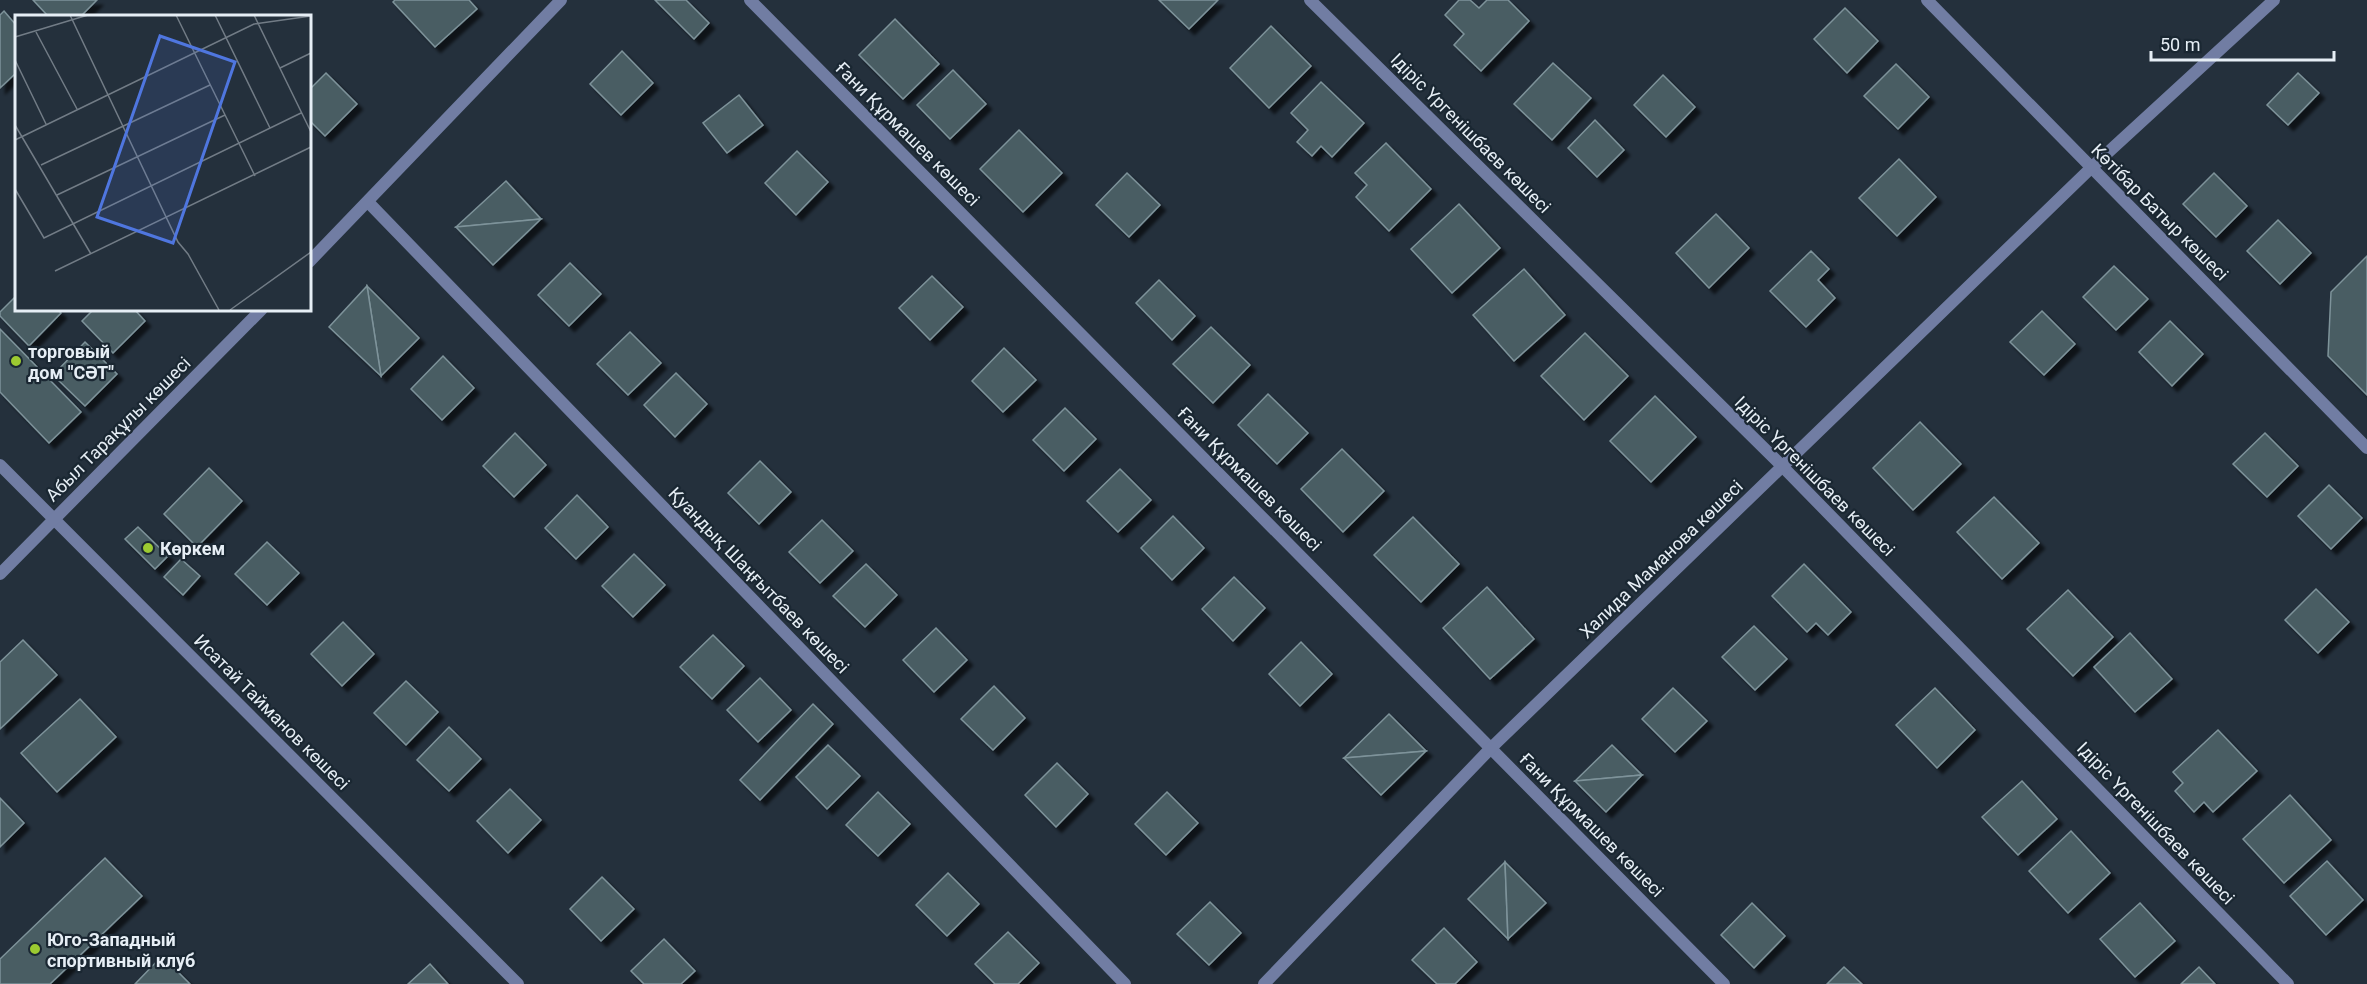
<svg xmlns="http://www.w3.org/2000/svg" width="2367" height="984" font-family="Roboto,sans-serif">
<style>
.building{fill:#495d64;stroke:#7e939a;stroke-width:1.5;filter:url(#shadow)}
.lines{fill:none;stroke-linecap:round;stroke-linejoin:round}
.street{stroke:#717da3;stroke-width:12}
.poi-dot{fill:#9cca31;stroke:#1a2732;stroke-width:2}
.labels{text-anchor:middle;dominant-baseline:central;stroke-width:4.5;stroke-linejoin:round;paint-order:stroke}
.street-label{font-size:18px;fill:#e6eef5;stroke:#1a2732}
.poi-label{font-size:18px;font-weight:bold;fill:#e6eef5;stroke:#1a2732;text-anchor:start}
.inset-road{fill:none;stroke:#727c86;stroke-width:1.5}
.view{fill:#4f76df;fill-opacity:0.15;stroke:#4f76df;stroke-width:3}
.inset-edge{fill:none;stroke:#e6eef5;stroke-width:3}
</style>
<defs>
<filter id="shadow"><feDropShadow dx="5.5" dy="5.5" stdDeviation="1.5" flood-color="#0009"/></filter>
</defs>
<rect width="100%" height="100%" fill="#24303c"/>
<g class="building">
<path d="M 33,0 L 97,0 L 81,16 L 48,16 Z"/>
<path d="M 395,0 L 469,0 L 477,9 L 435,47 L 393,2 Z"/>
<path d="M 655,0 L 686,0 L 709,23 L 694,39 Z"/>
<path d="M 1159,0 L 1218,0 L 1189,29 Z"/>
<path d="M 1459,0 L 1470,0 L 1479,8 L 1487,0 L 1508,0 L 1529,21 L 1481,71 L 1454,45 L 1464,34 L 1445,15 Z"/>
<path d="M 1845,8 L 1878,41 L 1847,73 L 1814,39 Z"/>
<path d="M 4,11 L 16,25 L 16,73 L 0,88 L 0,15 Z"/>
<path d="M 895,19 L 939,64 L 903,99 L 859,55 Z"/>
<path d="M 1271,26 L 1311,66 L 1269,108 L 1230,68 Z"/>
<path d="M 622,51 L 653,83 L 621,115 L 590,84 Z"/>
<path d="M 1553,63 L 1591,98 L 1552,140 L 1514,104 Z"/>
<path d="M 1896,64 L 1929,97 L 1898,129 L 1864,96 Z"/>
<path d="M 953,70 L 986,104 L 950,139 L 917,105 Z"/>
<path d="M 326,73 L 357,104 L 325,136 L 309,120 L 309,90 Z"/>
<path d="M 2298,73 L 2319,93 L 2288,125 L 2267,105 Z"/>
<path d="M 1663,75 L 1695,107 L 1666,137 L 1634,105 Z"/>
<path d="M 1321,82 L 1364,123 L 1332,157 L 1321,146 L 1312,156 L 1297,142 L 1308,130 L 1291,113 Z"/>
<path d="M 739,95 L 763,125 L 727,153 L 703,123 Z"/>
<path d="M 1595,120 L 1624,150 L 1597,177 L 1568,148 Z"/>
<path d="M 1019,130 L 1062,173 L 1023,212 L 980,169 Z"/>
<path d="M 1386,143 L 1431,189 L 1389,231 L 1356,197 L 1367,185 L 1355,173 Z"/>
<path d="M 797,151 L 828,182 L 796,215 L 765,183 Z"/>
<path d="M 1899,159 L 1936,197 L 1897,236 L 1859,198 Z"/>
<path d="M 1127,173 L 1160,205 L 1129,237 L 1096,205 Z"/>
<path d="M 2214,173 L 2247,206 L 2216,237 L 2183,204 Z"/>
<path d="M 506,181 L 541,219 L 456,227 Z"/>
<path d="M 1459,204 L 1500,248 L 1452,293 L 1411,249 Z"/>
<path d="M 1716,214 L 1749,248 L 1709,288 L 1676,253 Z"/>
<path d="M 541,219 L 493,265 L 456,227 Z"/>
<path d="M 2278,220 L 2311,253 L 2280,284 L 2247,251 Z"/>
<path d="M 1811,251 L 1829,269 L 1818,280 L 1835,298 L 1806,327 L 1770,291 Z"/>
<path d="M 2367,256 L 2367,395 L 2328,356 L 2331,292 Z"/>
<path d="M 570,263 L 601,294 L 569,326 L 538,295 Z"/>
<path d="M 2114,266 L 2148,299 L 2116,330 L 2083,297 Z"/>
<path d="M 1524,269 L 1565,315 L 1514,361 L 1473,315 Z"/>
<path d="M 932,276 L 963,307 L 930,340 L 899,308 Z"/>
<path d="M 1159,280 L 1195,316 L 1172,340 L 1136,303 Z"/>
<path d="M 367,286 L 419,338 L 381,376 Z"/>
<path d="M 367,286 L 381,376 L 329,327 Z"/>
<path d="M 16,296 L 16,309 L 57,309 L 61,313 L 29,346 L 0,316 L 0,312 Z"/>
<path d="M 94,309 L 134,309 L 145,321 L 113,353 L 82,321 Z"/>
<path d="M 2042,311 L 2075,344 L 2044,375 L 2010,342 Z"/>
<path d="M 2170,321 L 2203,354 L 2172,386 L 2139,352 Z"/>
<path d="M 1211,327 L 1250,365 L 1213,403 L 1173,364 Z"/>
<path d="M 0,329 L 81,412 L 49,443 L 0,392 Z"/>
<path d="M 630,332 L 661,363 L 628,395 L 597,364 Z"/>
<path d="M 1585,333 L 1628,376 L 1584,420 L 1541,376 Z"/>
<path d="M 85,342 L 117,374 L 85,406 L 53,375 Z"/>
<path d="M 1004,348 L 1036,380 L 1003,412 L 972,381 Z"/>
<path d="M 443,356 L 474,388 L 442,420 L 411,389 Z"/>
<path d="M 676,373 L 707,404 L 675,437 L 644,405 Z"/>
<path d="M 1268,394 L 1308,433 L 1277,464 L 1238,425 Z"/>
<path d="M 1655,396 L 1696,437 L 1651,482 L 1610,441 Z"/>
<path d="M 1065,408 L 1096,439 L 1064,471 L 1033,440 Z"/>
<path d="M 1920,422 L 1961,464 L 1913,510 L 1873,468 Z"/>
<path d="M 515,433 L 546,465 L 514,497 L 483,466 Z"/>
<path d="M 2265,433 L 2298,466 L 2267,497 L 2233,464 Z"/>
<path d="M 1342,449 L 1384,491 L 1343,532 L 1301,489 Z"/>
<path d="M 760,461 L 791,492 L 759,524 L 728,493 Z"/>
<path d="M 209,468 L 242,501 L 197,547 L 164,514 Z"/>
<path d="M 1120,469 L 1151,500 L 1118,532 L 1087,501 Z"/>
<path d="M 2329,485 L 2362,518 L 2331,549 L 2298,516 Z"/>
<path d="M 577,495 L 608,527 L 576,559 L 545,528 Z"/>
<path d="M 1994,497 L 2039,543 L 2002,579 L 1957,532 Z"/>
<path d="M 1173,516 L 1204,548 L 1172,580 L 1141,548 Z"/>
<path d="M 1413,517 L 1459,564 L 1421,602 L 1374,555 Z"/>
<path d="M 822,520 L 853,551 L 820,583 L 789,552 Z"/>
<path d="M 138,527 L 168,556 L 155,569 L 125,539 Z"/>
<path d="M 267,542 L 299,573 L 267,605 L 235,574 Z"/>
<path d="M 634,554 L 665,585 L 633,617 L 602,586 Z"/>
<path d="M 181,559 L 200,576 L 183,595 L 164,577 Z"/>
<path d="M 866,564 L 897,595 L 865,627 L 833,596 Z"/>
<path d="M 1804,564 L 1851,612 L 1828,635 L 1816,623 L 1807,632 L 1772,596 Z"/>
<path d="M 1234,577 L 1265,608 L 1233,641 L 1202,609 Z"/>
<path d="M 1487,587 L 1534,639 L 1490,679 L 1443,628 Z"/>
<path d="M 2316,589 L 2349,622 L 2318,653 L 2285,620 Z"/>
<path d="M 2068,590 L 2113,637 L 2073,676 L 2027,629 Z"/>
<path d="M 343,622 L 374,654 L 342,686 L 311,654 Z"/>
<path d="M 1754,626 L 1787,659 L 1755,690 L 1722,657 Z"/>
<path d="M 936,628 L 967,660 L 934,692 L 903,660 Z"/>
<path d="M 2130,633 L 2172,679 L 2135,712 L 2094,667 Z"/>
<path d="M 713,635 L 744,666 L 712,699 L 680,667 Z"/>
<path d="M 23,640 L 57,675 L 0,729 L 0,662 Z"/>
<path d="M 1301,642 L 1332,674 L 1300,706 L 1269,674 Z"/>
<path d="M 760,678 L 791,710 L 758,742 L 727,710 Z"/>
<path d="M 406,681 L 438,712 L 406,745 L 374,713 Z"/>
<path d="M 994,686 L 1025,718 L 993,750 L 961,719 Z"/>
<path d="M 1673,688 L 1707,721 L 1675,752 L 1642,719 Z"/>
<path d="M 1935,688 L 1975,730 L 1937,768 L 1896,725 Z"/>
<path d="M 80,699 L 116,737 L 57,792 L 21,753 Z"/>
<path d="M 813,704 L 833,724 L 760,800 L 740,780 Z"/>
<path d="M 1389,714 L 1426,751 L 1344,758 Z"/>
<path d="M 449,727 L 481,759 L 449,791 L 417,760 Z"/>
<path d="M 2218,730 L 2257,771 L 2213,812 L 2204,802 L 2194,812 L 2175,791 L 2183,783 L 2173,772 Z"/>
<path d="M 828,745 L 860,776 L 827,809 L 796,777 Z"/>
<path d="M 1612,745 L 1642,775 L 1575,781 Z"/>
<path d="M 1426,751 L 1381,795 L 1344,758 Z"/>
<path d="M 1057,763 L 1088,794 L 1056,827 L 1025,795 Z"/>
<path d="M 1642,775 L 1606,812 L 1575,781 Z"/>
<path d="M 2022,781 L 2057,819 L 2018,855 L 1982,817 Z"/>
<path d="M 510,789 L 541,820 L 508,853 L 477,821 Z"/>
<path d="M 878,792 L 910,824 L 878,856 L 846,825 Z"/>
<path d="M 1167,792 L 1198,823 L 1166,855 L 1135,824 Z"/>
<path d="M 2290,795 L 2331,840 L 2284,883 L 2243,839 Z"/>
<path d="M 0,798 L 24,823 L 0,847 Z"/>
<path d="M 2071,831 L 2110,873 L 2068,913 L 2029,871 Z"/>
<path d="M 105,858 L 142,896 L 50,984 L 0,984 L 0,959 Z"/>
<path d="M 2327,861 L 2363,900 L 2326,935 L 2290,896 Z"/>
<path d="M 1505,862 L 1508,939 L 1468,899 Z"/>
<path d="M 1505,862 L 1546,903 L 1508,939 Z"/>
<path d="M 948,873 L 979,904 L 947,936 L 916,905 Z"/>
<path d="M 602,877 L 634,909 L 601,941 L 570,909 Z"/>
<path d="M 1210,902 L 1241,933 L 1209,965 L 1177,934 Z"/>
<path d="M 1752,903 L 1785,936 L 1754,968 L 1721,935 Z"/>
<path d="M 2140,903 L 2175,941 L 2135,977 L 2100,939 Z"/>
<path d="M 1444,928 L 1477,962 L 1455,984 L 1437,984 L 1412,960 Z"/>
<path d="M 1008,932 L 1039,963 L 1018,984 L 995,984 L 975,964 Z"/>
<path d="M 664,939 L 695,971 L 681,984 L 644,984 L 631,971 Z"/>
<path d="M 162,956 L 190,984 L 135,984 Z"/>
<path d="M 430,964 L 448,984 L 408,984 Z"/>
<path d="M 1844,967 L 1862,984 L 1827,984 Z"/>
<path d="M 2199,967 L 2215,984 L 2181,984 Z"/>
</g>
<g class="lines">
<g class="street">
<path d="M 750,0 L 1724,984"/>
<path d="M 1310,0 L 1782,466 L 2288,984"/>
<path d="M 1927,0 L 2367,448"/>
<path d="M 368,202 L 1125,984"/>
<path d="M 309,262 L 561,0"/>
<path d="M 0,465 L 518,984"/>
<path d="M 0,574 L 262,309"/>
<path d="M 1264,984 L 1491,748 L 2091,168 L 2274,0"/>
</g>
</g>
<g class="poi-dot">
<circle cx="16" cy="361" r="6"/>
<circle cx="148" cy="548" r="6"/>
<circle cx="35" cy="949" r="6"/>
</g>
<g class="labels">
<g class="street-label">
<text transform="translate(1471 133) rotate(45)">Ідіріс Үргенішбаев көшесі</text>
<text transform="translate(908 134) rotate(45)">Ғани Құрмашев көшесі</text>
<text transform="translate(2160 212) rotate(45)">Көтібар Батыр көшесі</text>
<text transform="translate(118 429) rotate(-45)">Абыл Тарақұлы көшесі</text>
<text transform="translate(1815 476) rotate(45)">Ідіріс Үргенішбаев көшесі</text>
<text transform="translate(1250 479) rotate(45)">Ғани Құрмашев көшесі</text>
<text transform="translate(1661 559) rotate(-44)">Халида Маманова көшесі</text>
<text transform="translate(759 580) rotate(46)">Қуандық Шаңғытбаев көшесі</text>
<text transform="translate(272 712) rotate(45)">Исатай Тайманов көшесі</text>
<text transform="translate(2156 823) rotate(46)">Ідіріс Үргенішбаев көшесі</text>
<text transform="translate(1592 825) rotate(45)">Ғани Құрмашев көшесі</text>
</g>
<g class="poi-label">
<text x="28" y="351">торговый<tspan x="28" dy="21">дом "СӘТ"</tspan></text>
<text x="160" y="548">Көркем</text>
<text x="47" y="939">Юго-Западный<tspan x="47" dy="21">спортивный клуб</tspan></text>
</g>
</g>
<g transform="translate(15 15)">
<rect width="296" height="296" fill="#24303c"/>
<path class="inset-road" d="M 55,0 L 163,227 L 173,239 L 204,295M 161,0 L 240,161M 200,0 L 255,113M 239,0 L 296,117M 21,17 L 62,94M 0,22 L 73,0M 0,45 L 31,109M 265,53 L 296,38M 0,110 L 76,239M 0,125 L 239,9 L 296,1M 26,150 L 195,70M 0,174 L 29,223 L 286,98M 42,180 L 210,100M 40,256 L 296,132M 215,295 L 296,237"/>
<path class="view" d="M 145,21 L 220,47 L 158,228 L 82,202 Z"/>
<rect width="296" height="296" class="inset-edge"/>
</g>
<path d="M2151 51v9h183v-9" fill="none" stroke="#e6eef5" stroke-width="3"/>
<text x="2160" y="51" font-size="18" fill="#e6eef5" stroke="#1a2732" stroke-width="4.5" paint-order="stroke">50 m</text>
</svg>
